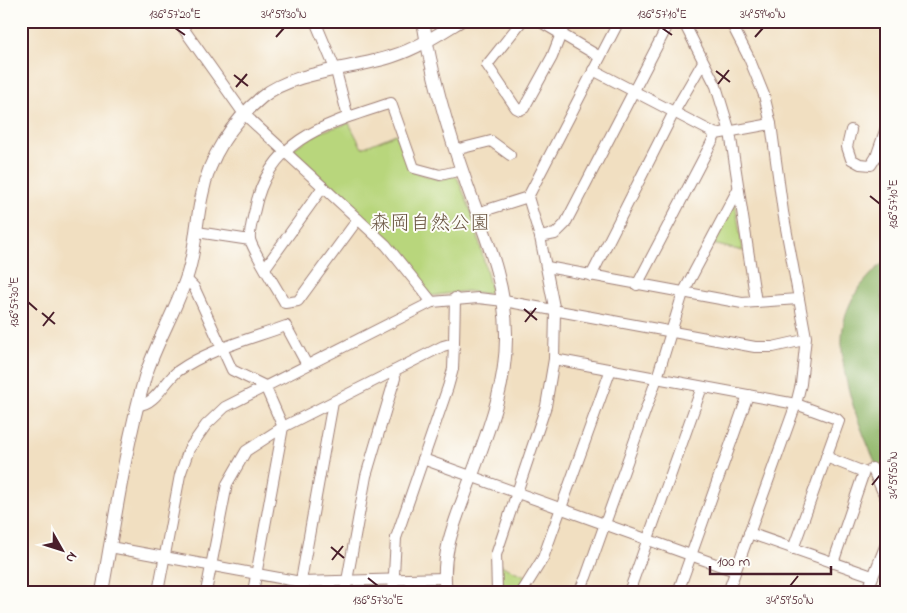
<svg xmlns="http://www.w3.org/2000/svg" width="907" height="613" font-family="'Indie Flower','Klee One',sans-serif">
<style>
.green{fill:#b8d67c;stroke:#817a54}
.forest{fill:#92b76c;stroke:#6e6b4c}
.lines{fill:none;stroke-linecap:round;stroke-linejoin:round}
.minor-casing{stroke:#9e7f76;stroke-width:12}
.tertiary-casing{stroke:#9e7f76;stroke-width:14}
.minor{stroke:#fff;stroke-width:10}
.tertiary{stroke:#fff;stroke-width:12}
.ticks{fill:none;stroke:#4a1f2b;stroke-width:2}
.labels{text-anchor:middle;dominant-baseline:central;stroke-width:4;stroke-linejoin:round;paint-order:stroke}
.park-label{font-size:20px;fill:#6b5643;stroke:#fdfcf7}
.neatline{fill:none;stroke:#4a1f2b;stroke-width:2}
.ticks-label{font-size:12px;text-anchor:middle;fill:#4a1f2b}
</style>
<rect width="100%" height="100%" fill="#fdfcf7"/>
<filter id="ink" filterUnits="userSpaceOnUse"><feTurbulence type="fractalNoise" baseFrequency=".02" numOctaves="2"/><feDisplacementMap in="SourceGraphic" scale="10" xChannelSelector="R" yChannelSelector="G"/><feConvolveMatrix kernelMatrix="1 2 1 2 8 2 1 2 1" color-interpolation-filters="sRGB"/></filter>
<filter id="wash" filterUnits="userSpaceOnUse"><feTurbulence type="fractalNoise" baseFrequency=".0096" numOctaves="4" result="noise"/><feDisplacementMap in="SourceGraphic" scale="20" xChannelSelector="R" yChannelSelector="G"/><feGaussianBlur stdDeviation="1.12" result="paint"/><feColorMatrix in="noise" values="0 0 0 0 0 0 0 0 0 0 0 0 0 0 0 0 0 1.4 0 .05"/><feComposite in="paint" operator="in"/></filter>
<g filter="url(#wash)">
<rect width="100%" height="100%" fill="#f1dfc1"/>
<g class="green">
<path d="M 349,123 L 362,148 L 396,134 L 411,171 L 440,180 L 454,175 L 458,179 L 473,216 L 491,290 L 487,294 L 467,291 L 431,296 L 388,240 L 293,152 L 294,148 L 320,132 Z"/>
<path d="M 735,202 L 743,251 L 712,244 Z"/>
<path d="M 500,565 L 528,577 L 516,592 L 501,592 Z"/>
</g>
<path class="forest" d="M 886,260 L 886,287 L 881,292 L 886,312 L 886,486 C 864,437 825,356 850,304 C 857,287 873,272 886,260 Z"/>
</g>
<g filter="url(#ink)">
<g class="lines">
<defs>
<g id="minor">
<path d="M 178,21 L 244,114"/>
<path d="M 315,21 L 336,71 L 348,117"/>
<path d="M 522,21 L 487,65 L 516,108 L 520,110 L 524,108 L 552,57 L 566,21"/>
<path d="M 539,21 L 600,57"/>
<path d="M 619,21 L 528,197 L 540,237 L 555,312 L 554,359 L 796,404 L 837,419 L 839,421 L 793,549"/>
<path d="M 683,21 L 716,86 L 730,132 L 756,302"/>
<path d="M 593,70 L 716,134"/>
<path d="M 244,114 L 386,245 L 432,302"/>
<path d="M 851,130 L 847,147 L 851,159 L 860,164 L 871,165 L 876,157 L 886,128"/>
<path d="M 455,150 L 491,141 L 510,155"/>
<path d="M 477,213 L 528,197"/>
<path d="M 358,219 L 298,301 L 285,303 C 279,292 251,248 250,239 C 249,231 253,218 255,209 C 269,137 330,123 391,103 L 414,168 L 440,175 L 462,170"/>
<path d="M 197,232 L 250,240"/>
<path d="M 540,237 L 555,234 L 565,224 L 670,21"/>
<path d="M 547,267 L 742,303 L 798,299"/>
<path d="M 265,268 L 323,187"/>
<path d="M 591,276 L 674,112 L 703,62"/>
<path d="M 186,279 L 194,287 L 232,370 L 265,386 L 283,427 L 253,592"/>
<path d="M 637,285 L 716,134 L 771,124"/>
<path d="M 138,405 C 155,405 165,381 178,371 C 209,349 251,339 286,326 L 307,365"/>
<path d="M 826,457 L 864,472 L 833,563"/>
<path d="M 423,459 L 735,571"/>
<path d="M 872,468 L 886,499"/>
<path d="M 749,533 L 872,576"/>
<path d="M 110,547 L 301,582 L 444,578"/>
<path d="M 158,592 L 180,475 L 189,449 L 206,425 L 225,407 L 432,302 L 478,298 L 504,301 L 755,347 L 773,347 L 804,340"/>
<path d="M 206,592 L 227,484 L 246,451 L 283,427 L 443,346 L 454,343 L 455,298"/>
<path d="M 299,592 L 333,402"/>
<path d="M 345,592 L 366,476 L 395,378 L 394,371"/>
<path d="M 393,592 L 396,538 L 448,387 L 453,369 L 454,343"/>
<path d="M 497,592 L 496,555 L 546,406 L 554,359"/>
<path d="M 522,592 L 543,558 L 611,369"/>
<path d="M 579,592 L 586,577 L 657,378 L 683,293 L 738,189"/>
<path d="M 629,592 L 702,387"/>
<path d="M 678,592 L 748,395"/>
<path d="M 728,592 L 796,404 L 801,384 L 806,337 L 783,212 L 771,124 L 764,95 L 749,58 L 730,21"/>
<path d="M 867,592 L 886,544"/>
</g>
<g id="tertiary">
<path d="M 423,21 C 432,78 448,131 467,185 C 484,233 506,281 506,334 C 507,391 483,443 464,497 C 452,529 441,557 446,592"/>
<path d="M 102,592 C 115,520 125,447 145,377 C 156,342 177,309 188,273 C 196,247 196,221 202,195 C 209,157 232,122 262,97 C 293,71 354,69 393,56 C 418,48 439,34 460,21"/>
</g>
</defs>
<use href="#minor" class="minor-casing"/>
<use href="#tertiary" class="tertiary-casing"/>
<use href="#minor" class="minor"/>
<use href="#tertiary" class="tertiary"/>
</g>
</g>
<path class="ticks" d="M 175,28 L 185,35M 662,28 L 672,35M 276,37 L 284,28M 755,37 L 763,28M 716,71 L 730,82M 234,75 L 248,86M 718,84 L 729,70M 236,87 L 247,74M 870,196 L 880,204M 28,302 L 37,310M 524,309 L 537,320M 42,313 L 55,324M 525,322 L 536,308M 43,326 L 54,312M 872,485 L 880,475M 331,547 L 344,558M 332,560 L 343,546M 368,578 L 378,586M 790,586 L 798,576"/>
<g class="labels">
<g class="park-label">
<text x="430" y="224">森岡自然公園</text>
</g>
</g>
<rect width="907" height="613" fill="none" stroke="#fdfcf7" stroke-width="55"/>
<g transform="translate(62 550) rotate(129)" stroke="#fdfcf7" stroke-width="4" paint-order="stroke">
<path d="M0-4L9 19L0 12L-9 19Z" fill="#4a1f2b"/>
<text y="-8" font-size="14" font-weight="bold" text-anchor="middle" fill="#4a1f2b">N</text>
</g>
<path d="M710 566v8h121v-8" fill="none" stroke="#4a1f2b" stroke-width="2.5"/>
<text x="717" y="566" font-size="15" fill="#4a1f2b" stroke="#fdfcf7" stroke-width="4" paint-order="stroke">100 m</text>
<rect x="28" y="28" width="852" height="558" class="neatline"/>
<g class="ticks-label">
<text x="175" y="18">136°57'20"E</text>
<text x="284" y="18">34°59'30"N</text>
<text x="662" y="18">136°57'10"E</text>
<text x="763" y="18">34°59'40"N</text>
<text transform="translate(893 204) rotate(-90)" y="4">136°57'10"E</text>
<text transform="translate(14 302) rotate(-90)" y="4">136°57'30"E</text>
<text transform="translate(893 475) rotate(-90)" y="4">34°59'50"N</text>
<text x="378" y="604">136°57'30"E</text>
<text x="790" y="604">34°59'50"N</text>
</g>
</svg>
